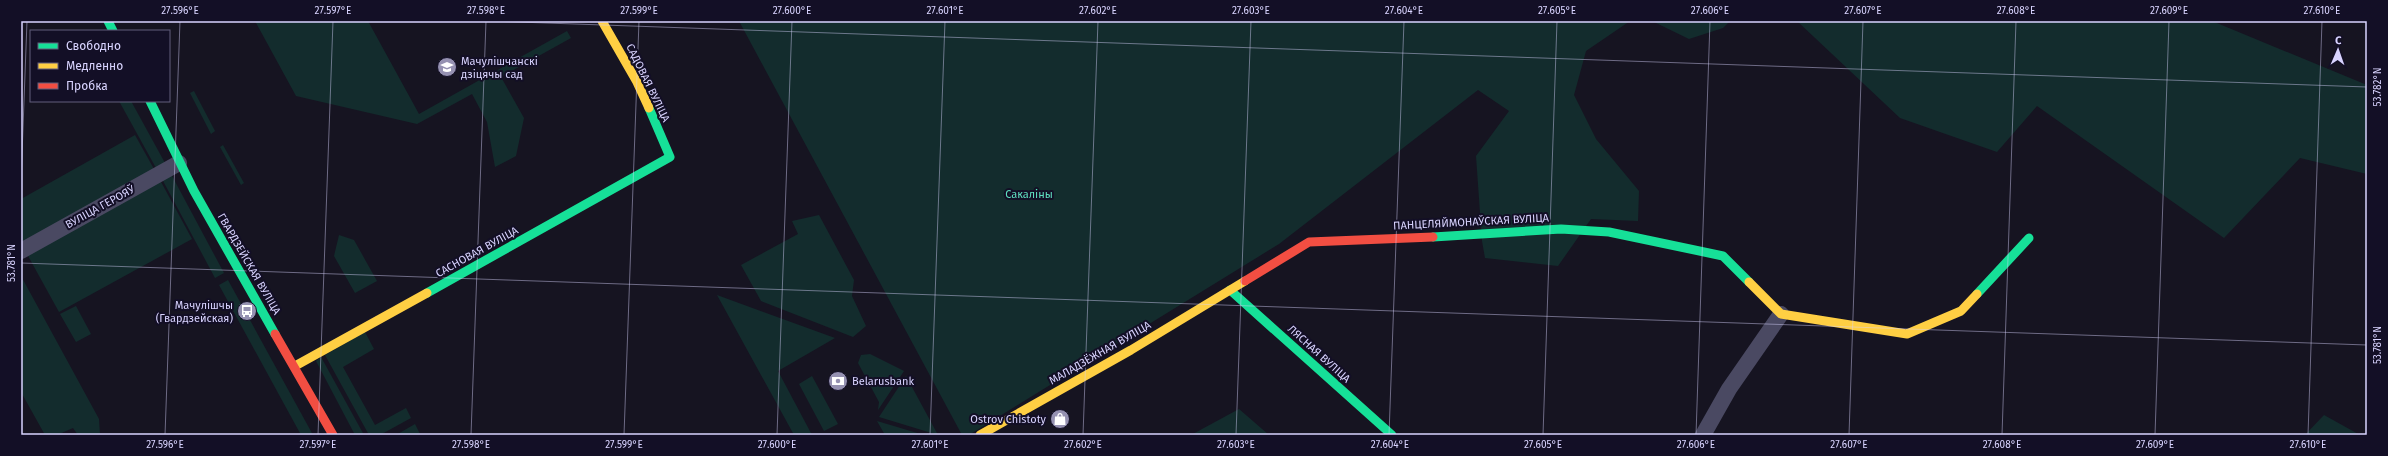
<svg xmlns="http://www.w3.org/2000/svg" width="2388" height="456" font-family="'Fira Sans',sans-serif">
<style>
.green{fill:#132c2d}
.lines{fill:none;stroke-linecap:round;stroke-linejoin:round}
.street{stroke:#4a4962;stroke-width:16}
.fast{stroke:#16e098;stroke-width:9}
.slow{stroke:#ffcf43;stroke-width:9}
.jam{stroke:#f24e42;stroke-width:9}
.ticks{fill:none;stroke:#d9d4ff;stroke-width:1;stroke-opacity:0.45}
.labels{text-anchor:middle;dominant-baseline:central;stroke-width:4;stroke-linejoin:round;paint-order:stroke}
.poi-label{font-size:11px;fill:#d9d4ff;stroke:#130f26;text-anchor:start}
.street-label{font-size:11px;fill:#d9d4ff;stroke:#130f26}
.park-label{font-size:11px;fill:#5fe0c0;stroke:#130f26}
.neatline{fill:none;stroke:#d9d4ff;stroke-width:1.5}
.ticks-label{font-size:10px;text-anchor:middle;fill:#d9d4ff}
</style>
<rect width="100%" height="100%" fill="#161421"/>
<g class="green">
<path d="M 255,21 L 368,21 L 419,114 L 567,31 L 571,38 L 501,77 L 524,118 L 516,156 L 495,167 L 487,122 L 472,94 L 417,124 L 296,96 Z"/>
<path d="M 739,21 L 1630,21 L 1586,51 L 1574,95 L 1596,139 L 1639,191 L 1638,221 L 1591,219 L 1558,266 L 1485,258 L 1482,241 L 1476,156 L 1509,111 L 1478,90 L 1279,244 L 969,435 L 962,435 Z"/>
<path d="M 1652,21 L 1730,21 L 1723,28 L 1689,39 Z"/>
<path d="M 1797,21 L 2212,21 L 2367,85 L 2367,174 L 2300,158 L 2224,238 L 2037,106 L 1997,152 L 1900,118 Z"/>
<path d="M 194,91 L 215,131 L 211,134 L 190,93 Z"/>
<path d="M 119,101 L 131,101 L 165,163 L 156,168 Z"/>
<path d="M 135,135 L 154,169 L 21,243 L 21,199 Z"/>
<path d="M 223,145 L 244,183 L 241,185 L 220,147 Z"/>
<path d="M 171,174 L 224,273 L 215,278 L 162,179 Z"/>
<path d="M 160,180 L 192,239 L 59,312 L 27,254 Z"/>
<path d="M 819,215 L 854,280 L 852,296 L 866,326 L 853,337 L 761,301 L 741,265 L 798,234 L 792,221 Z"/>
<path d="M 339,235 L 354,240 L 377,281 L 355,293 L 334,256 Z"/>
<path d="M 21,276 L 99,419 L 100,435 L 78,435 L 73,428 L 57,435 L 45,435 L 21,392 Z"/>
<path d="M 228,280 L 313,435 L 301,435 L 219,285 Z"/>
<path d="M 717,295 L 835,338 L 778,371 L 812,435 L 794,435 Z"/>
<path d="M 76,306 L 91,334 L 76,342 L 60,314 Z"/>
<path d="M 365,332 L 374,349 L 343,367 L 375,425 L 406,408 L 411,418 L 380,435 L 369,435 L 325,355 Z"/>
<path d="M 870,354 L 904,371 L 878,410 L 879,402 L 858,363 L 861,355 Z"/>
<path d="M 321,357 L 364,435 L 355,435 L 316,361 Z"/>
<path d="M 812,376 L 838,424 L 824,431 L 799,384 Z"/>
<path d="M 906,376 L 938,435 L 879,417 Z"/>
<path d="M 1239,409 L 1269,435 L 1191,435 Z"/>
<path d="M 2324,415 L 2360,435 L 2305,435 Z"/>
<path d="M 877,421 L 924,435 L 885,435 Z"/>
<path d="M 415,424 L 420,434 L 396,435 Z"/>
</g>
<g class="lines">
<g class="street">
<path d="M 21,251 L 179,163"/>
<path d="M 1703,435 L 1729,389 L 1781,314"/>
</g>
<g class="fast">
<path d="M 108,21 L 113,31"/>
<path d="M 150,101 L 194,191 L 275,334"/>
<path d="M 1433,237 L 1561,229 L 1609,232 L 1723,256 L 1749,282"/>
<path d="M 1230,290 L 1392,435"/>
<path d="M 427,293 L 670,157 L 649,108"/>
<path d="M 1977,294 L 2029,238"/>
</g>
<g class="slow">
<path d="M 602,21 L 637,82 L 649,108"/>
<path d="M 1749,282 L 1781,314 L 1907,334 L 1961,311 L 1977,294"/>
<path d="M 295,366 L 427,293"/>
<path d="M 980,435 L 1131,350 L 1245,281"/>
</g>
<g class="jam">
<path d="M 1245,281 L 1309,242 L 1433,237"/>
<path d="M 275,334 L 333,435"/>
</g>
</g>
<path class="ticks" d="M 489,21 L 2367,87M 21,181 L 27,21M 21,263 L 2367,345M 165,435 L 180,21M 318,435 L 333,21M 471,435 L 486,21M 624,435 L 639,21M 777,435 L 792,21M 930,435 L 945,21M 1083,435 L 1098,21M 1236,435 L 1251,21M 1389,435 L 1404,21M 1543,435 L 1557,21M 1696,435 L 1710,21M 1849,435 L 1863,21M 2002,435 L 2016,21M 2155,435 L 2169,21M 2308,435 L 2322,21"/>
<defs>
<symbol id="school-disc" viewBox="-11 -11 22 22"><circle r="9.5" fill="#9591b1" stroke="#130f26"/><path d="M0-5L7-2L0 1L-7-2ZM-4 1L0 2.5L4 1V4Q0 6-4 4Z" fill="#fff"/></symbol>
<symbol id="bus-disc" viewBox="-11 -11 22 22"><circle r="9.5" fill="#9591b1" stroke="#130f26"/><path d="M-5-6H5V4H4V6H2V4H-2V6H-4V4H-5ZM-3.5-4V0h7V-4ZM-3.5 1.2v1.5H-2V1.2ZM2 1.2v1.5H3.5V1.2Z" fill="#fff"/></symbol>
<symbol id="bank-disc" viewBox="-11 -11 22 22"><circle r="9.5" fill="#9591b1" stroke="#130f26"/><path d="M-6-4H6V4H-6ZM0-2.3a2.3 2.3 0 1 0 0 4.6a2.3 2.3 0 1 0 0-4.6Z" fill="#fff"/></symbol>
<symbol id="shop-disc" viewBox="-11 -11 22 22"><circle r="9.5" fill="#9591b1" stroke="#130f26"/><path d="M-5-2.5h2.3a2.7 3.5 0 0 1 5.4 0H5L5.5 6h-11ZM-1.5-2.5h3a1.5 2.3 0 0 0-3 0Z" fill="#fff"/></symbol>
</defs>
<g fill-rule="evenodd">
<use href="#school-disc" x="436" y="56" width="22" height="22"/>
<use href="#bus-disc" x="236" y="300" width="22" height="22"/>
<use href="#bank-disc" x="827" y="370" width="22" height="22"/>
<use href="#shop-disc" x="1049" y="408" width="22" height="22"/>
</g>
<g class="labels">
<g class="poi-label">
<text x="461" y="61">Мачулішчанскі<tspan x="461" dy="13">дзіцячы сад</tspan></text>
<text x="233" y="305" text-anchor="end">Мачулішчы<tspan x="233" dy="13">(Гвардзейская)</tspan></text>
<text x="852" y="381">Belarusbank</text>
<text x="1046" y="419" text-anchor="end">Ostrov Chistoty</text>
</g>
<g class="street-label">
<text transform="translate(648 83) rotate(64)">САДОВАЯ ВУЛІЦА</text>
<text transform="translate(100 207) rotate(-29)">ВУЛІЦА ГЕРОЯЎ</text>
<text transform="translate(1471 222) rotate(-3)">ПАНЦЕЛЯЙМОНАЎСКАЯ ВУЛІЦА</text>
<text transform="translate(477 252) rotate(-29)">САСНОВАЯ ВУЛІЦА</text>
<text transform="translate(249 264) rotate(60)">ГВАРДЗЕЙСКАЯ ВУЛІЦА</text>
<text transform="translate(1100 353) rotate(-30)">МАЛАДЗЁЖНАЯ ВУЛІЦА</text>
<text transform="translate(1319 354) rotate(42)">ЛЯСНАЯ ВУЛІЦА</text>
</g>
<g class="park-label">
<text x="1029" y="194">Сакаліны</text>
</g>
</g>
<rect width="2388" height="456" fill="none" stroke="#130f26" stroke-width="44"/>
<rect x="30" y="30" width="140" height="72" fill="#130f26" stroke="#625e7d"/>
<rect x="38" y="43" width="20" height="6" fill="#16e098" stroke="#625e7d"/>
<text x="66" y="50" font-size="12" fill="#d9d4ff">Свободно</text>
<rect x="38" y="63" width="20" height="6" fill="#ffcf43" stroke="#625e7d"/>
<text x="66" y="70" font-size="12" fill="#d9d4ff">Медленно</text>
<rect x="38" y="83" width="20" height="6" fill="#f24e42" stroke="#625e7d"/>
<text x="66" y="90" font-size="12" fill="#d9d4ff">Пробка</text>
<g transform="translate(2338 50) rotate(2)" stroke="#130f26" stroke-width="3" paint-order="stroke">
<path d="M0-3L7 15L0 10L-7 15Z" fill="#d9d4ff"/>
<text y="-6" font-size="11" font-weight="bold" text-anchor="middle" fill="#d9d4ff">С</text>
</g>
<rect x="22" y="22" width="2344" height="412" class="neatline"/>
<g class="ticks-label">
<text x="180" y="14">27.596°E</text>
<text x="333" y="14">27.597°E</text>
<text x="486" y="14">27.598°E</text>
<text x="639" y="14">27.599°E</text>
<text x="792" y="14">27.600°E</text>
<text x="945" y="14">27.601°E</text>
<text x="1098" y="14">27.602°E</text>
<text x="1251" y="14">27.603°E</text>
<text x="1404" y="14">27.604°E</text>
<text x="1557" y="14">27.605°E</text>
<text x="1710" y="14">27.606°E</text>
<text x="1863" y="14">27.607°E</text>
<text x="2016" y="14">27.608°E</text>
<text x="2169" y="14">27.609°E</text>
<text x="2322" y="14">27.610°E</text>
<text transform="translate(2377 87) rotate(-90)" y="4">53.782°N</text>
<text transform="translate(11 263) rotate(-90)" y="4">53.781°N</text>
<text transform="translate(2377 345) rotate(-90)" y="4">53.781°N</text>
<text x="165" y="448">27.596°E</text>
<text x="318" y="448">27.597°E</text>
<text x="471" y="448">27.598°E</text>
<text x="624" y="448">27.599°E</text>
<text x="777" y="448">27.600°E</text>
<text x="930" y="448">27.601°E</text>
<text x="1083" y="448">27.602°E</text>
<text x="1236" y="448">27.603°E</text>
<text x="1390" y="448">27.604°E</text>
<text x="1543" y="448">27.605°E</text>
<text x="1696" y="448">27.606°E</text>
<text x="1849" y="448">27.607°E</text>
<text x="2002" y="448">27.608°E</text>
<text x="2155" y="448">27.609°E</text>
<text x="2308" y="448">27.610°E</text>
</g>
</svg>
